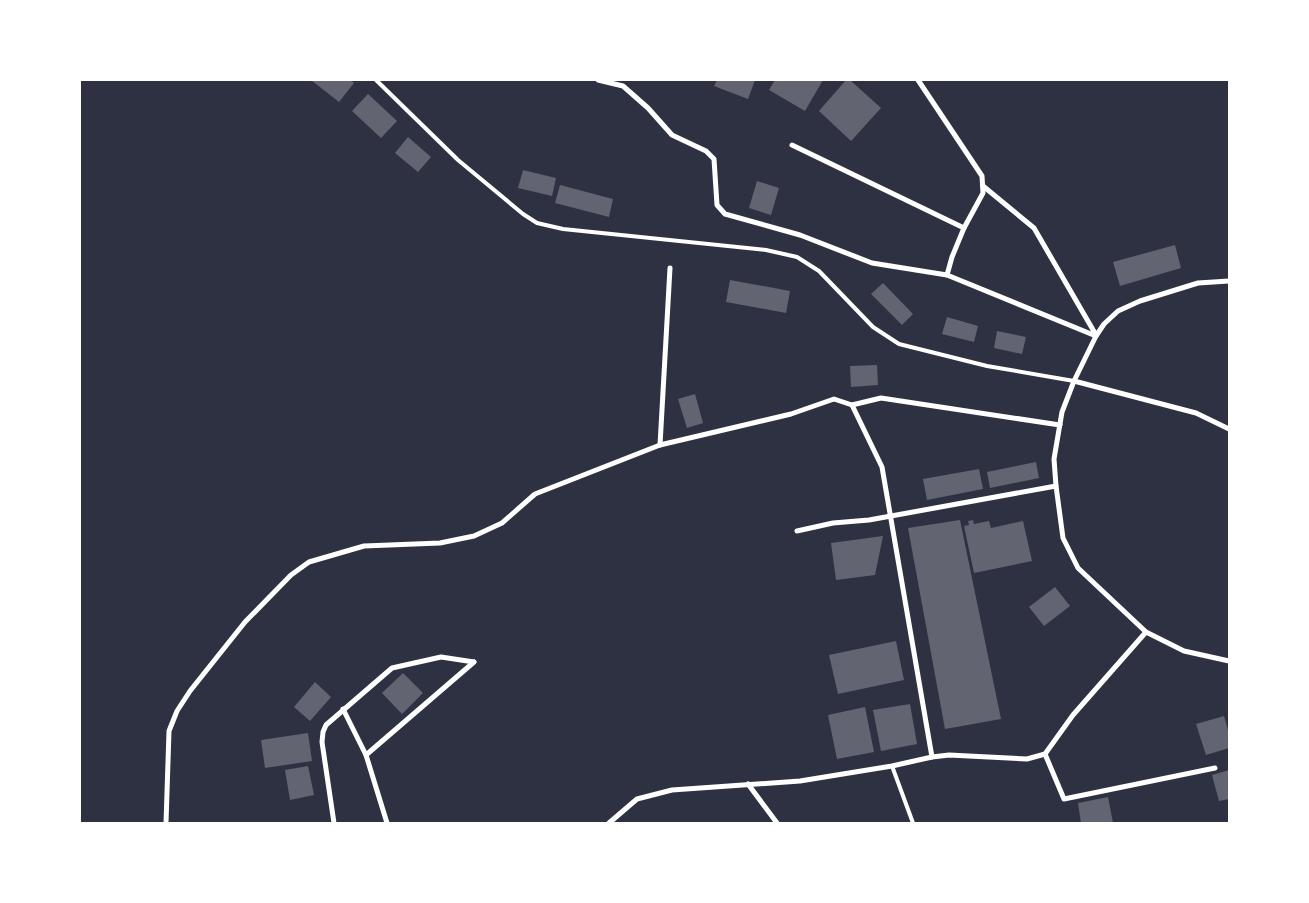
<svg xmlns="http://www.w3.org/2000/svg" width="1309" height="903" font-family="Overpass,sans-serif">
<style>
.building{fill:#626471}
.lines{fill:none;stroke-linecap:round;stroke-linejoin:round}
.service{stroke:#fff;stroke-width:4}
.minor{stroke:#fff;stroke-width:5}
</style>
<rect width="100%" height="100%" fill="#2d3142"/>
<g class="building">
<path d="M 311,80 L 350,80 L 354,83 L 339,102 Z"/>
<path d="M 717,80 L 755,80 L 748,99 L 714,86 Z"/>
<path d="M 775,80 L 823,80 L 805,111 L 769,90 Z"/>
<path d="M 846,80 L 850,80 L 881,108 L 851,141 L 819,111 Z"/>
<path d="M 368,94 L 397,121 L 381,138 L 352,111 Z"/>
<path d="M 408,137 L 431,157 L 418,172 L 395,153 Z"/>
<path d="M 523,170 L 556,178 L 552,196 L 518,188 Z"/>
<path d="M 757,181 L 779,188 L 771,215 L 749,208 Z"/>
<path d="M 560,185 L 613,199 L 609,217 L 555,203 Z"/>
<path d="M 1175,245 L 1181,268 L 1120,286 L 1113,262 Z"/>
<path d="M 730,280 L 790,291 L 786,313 L 726,302 Z"/>
<path d="M 883,283 L 913,314 L 902,325 L 871,294 Z"/>
<path d="M 947,317 L 978,326 L 974,342 L 942,334 Z"/>
<path d="M 997,331 L 1026,337 L 1022,354 L 994,348 Z"/>
<path d="M 877,365 L 878,385 L 851,387 L 850,366 Z"/>
<path d="M 695,394 L 703,423 L 687,428 L 678,399 Z"/>
<path d="M 1036,462 L 1039,478 L 990,488 L 987,472 Z"/>
<path d="M 979,469 L 983,489 L 927,500 L 923,479 Z"/>
<path d="M 960,520 L 1001,719 L 945,729 L 908,528 Z"/>
<path d="M 973,520 L 974,524 L 989,521 L 991,528 L 1023,521 L 1032,561 L 974,573 L 964,526 L 969,525 L 968,521 Z"/>
<path d="M 883,536 L 875,575 L 836,580 L 831,543 Z"/>
<path d="M 1055,587 L 1070,606 L 1044,626 L 1029,607 Z"/>
<path d="M 896,641 L 904,680 L 838,694 L 829,655 Z"/>
<path d="M 403,673 L 423,693 L 402,714 L 382,693 Z"/>
<path d="M 315,682 L 331,697 L 310,721 L 294,707 Z"/>
<path d="M 910,704 L 917,744 L 881,751 L 873,710 Z"/>
<path d="M 865,707 L 874,752 L 837,759 L 828,715 Z"/>
<path d="M 1224,716 L 1229,734 L 1229,748 L 1206,755 L 1196,724 Z"/>
<path d="M 308,733 L 312,761 L 265,768 L 261,740 Z"/>
<path d="M 308,766 L 314,795 L 290,800 L 285,770 Z"/>
<path d="M 1229,770 L 1229,799 L 1219,801 L 1212,775 Z"/>
<path d="M 1108,797 L 1113,823 L 1081,823 L 1078,803 Z"/>
</g>
<g class="lines">
<g class="service">
<path d="M 376,80 L 458,160 L 523,214 L 537,223 L 563,229 L 766,250 L 797,257 L 819,271 L 873,327 L 899,344 L 987,366 L 1074,381"/>
<path d="M 892,766 L 913,823"/>
</g>
<g class="minor">
<path d="M 598,80 L 623,86 L 648,108 L 672,135 L 706,151 L 714,159 L 717,205 L 725,214 L 800,235 L 872,263 L 947,275 L 1096,336"/>
<path d="M 918,80 L 982,176 L 983,193 L 964,228 L 952,257 L 947,275"/>
<path d="M 792,145 L 964,228"/>
<path d="M 983,186 L 1034,228 L 1096,335"/>
<path d="M 1229,281 L 1198,283 L 1140,301 L 1118,311 L 1104,324 L 1096,336 L 1074,381 L 1062,412 L 1054,459 L 1056,486 L 1063,538 L 1078,568 L 1146,632 L 1184,651 L 1229,661"/>
<path d="M 1074,381 L 1196,413 L 1229,429"/>
<path d="M 852,405 L 881,398 L 1060,425"/>
<path d="M 660,445 L 670,268"/>
<path d="M 797,531 L 833,523 L 869,520 L 1056,486"/>
<path d="M 343,709 L 366,755 L 387,823"/>
<path d="M 1045,754 L 1064,799 L 1215,768"/>
<path d="M 366,755 L 474,662"/>
<path d="M 748,784 L 777,823"/>
<path d="M 166,823 L 169,731 L 177,711 L 190,691 L 245,622 L 291,575 L 309,562 L 364,546 L 440,543 L 474,536 L 502,523 L 535,494 L 660,445 L 791,414 L 834,399 L 852,405 L 882,467 L 932,757"/>
<path d="M 334,823 L 322,742 L 323,732 L 326,725 L 392,668 L 441,657 L 474,662"/>
<path d="M 609,823 L 637,799 L 672,790 L 800,781 L 892,766 L 932,757 L 949,755 L 1027,759 L 1045,754 L 1073,715 L 1146,632"/>
</g>
</g>
<rect width="1309" height="903" fill="none" stroke="#ffffff" stroke-width="162"/>
</svg>
